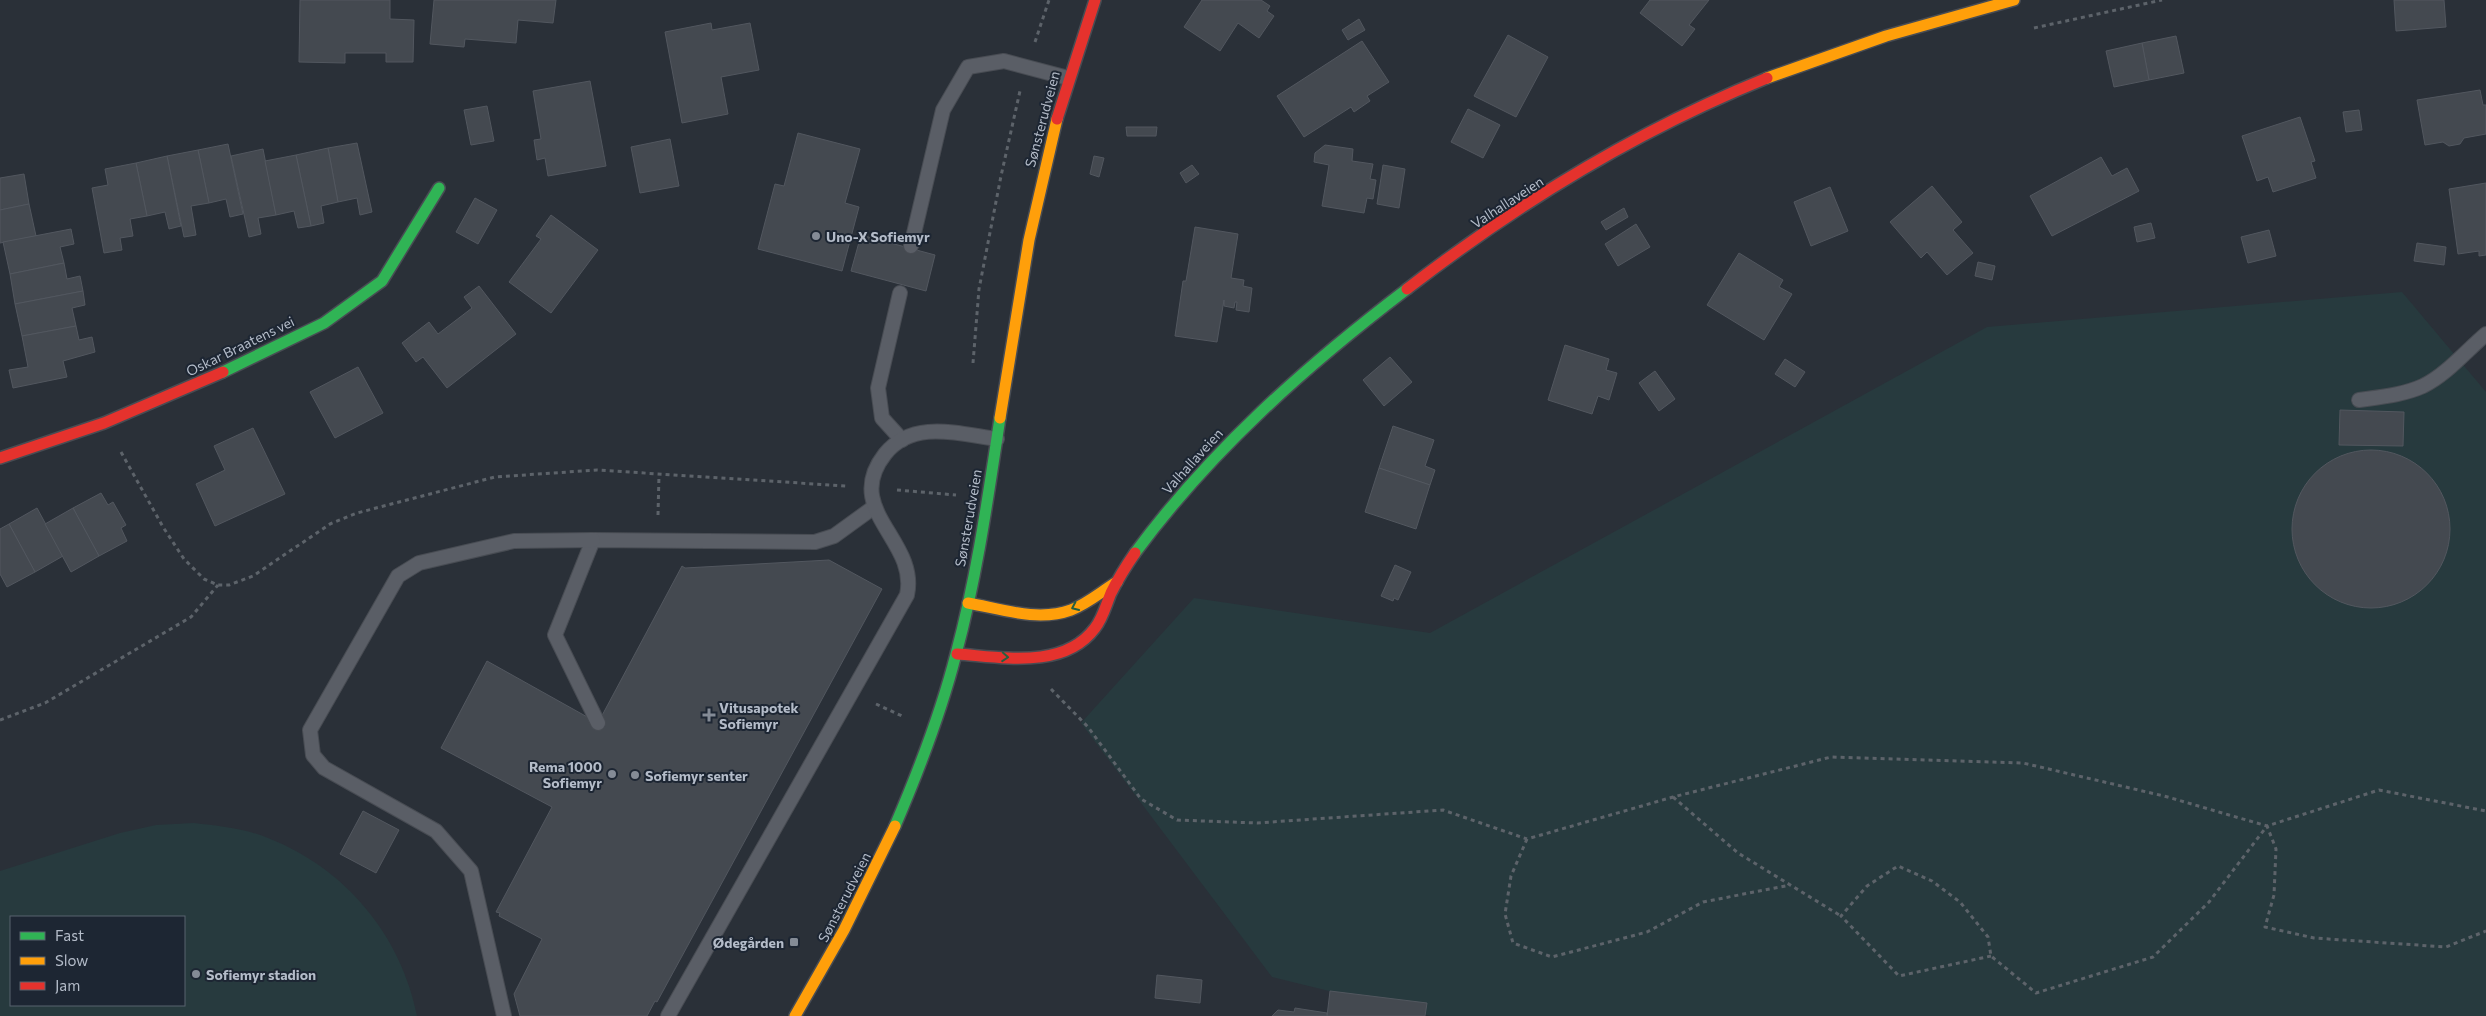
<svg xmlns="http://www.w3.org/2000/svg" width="2486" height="1016" font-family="Commissioner,sans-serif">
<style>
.green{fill:#273a3e;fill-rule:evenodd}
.building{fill:#444950;stroke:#52575f}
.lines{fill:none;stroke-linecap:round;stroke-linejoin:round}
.lane-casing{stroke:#484c53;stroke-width:16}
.fast-casing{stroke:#484c53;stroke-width:14}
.slow-casing{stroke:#484c53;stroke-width:14}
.jam-casing{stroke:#484c53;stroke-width:14}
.path{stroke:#5d636a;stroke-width:3;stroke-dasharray:4 4;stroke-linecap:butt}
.lane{stroke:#5a5e66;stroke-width:14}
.fast{stroke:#30b455;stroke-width:11}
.slow{stroke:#ff9f0a;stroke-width:11}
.jam{stroke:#e5322d;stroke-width:11}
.oneway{stroke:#255f41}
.poi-dot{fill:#848b96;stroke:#1d2633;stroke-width:2}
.labels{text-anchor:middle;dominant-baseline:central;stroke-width:4;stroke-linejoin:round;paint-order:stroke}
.street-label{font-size:14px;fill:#b4bcc9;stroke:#1d2633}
.poi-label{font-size:14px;font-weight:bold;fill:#b4bcc9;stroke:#1d2633;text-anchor:start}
</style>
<rect width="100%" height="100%" fill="#2a3038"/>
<g class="green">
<path d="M 2402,292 L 2486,392 L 2486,1016 L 1431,1016 L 1272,977 L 1081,723 L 1194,598 L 1430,633 L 1987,327 Z"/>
<path d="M 194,823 C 219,826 244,828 268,838 C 345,868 401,935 417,1016 L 0,1016 L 0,871 L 120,833 L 156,825 ZM 11,917 L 184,917 L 184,1005 L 11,1005 Z"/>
</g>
<g class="building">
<path d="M 300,0 L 390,0 L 390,19 L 414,20 L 413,62 L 386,62 L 386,53 L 345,53 L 345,63 L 299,62 Z"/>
<path d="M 434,0 L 556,0 L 553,23 L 518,20 L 516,43 L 465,39 L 464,47 L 430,44 Z"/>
<path d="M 1202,0 L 1261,0 L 1270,6 L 1267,11 L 1274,16 L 1259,38 L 1238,23 L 1220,51 L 1184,27 Z"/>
<path d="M 1650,0 L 1709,0 L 1689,25 L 1695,29 L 1682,46 L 1640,13 Z"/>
<path d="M 2394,0 L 2444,0 L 2446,27 L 2396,31 Z"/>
<path d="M 1359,19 L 1365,30 L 1348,40 L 1342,30 Z"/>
<path d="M 711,23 L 712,30 L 750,23 L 759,70 L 721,77 L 728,114 L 682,123 L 665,32 Z"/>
<path d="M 1508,35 L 1548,57 L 1516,117 L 1474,96 Z"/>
<path d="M 2176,36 L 2184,73 L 2149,80 L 2142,43 Z"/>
<path d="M 1362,41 L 1389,82 L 1367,96 L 1370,101 L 1354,112 L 1351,107 L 1304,137 L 1277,96 Z"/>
<path d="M 2142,43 L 2149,80 L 2114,87 L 2106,51 Z"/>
<path d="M 590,81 L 606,166 L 548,176 L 545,158 L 537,160 L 534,140 L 541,139 L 533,91 Z"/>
<path d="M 2480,90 L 2483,105 L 2486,105 L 2486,134 L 2464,138 L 2460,144 L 2449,146 L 2443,142 L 2425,145 L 2417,100 Z"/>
<path d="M 487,106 L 494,141 L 471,145 L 464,110 Z"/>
<path d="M 1468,109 L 1500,125 L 1483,158 L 1451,142 Z"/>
<path d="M 2359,110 L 2362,130 L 2346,132 L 2343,112 Z"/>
<path d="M 2300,117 L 2315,161 L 2311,162 L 2316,178 L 2273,192 L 2268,177 L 2257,181 L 2242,136 Z"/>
<path d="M 1126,127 L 1157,127 L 1156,136 L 1127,136 Z"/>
<path d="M 798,133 L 860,149 L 845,203 L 859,207 L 842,271 L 758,249 L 775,184 L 784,186 Z"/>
<path d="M 670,139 L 679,186 L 640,193 L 631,147 Z"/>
<path d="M 357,143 L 372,212 L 360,215 L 357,198 L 338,202 L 328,148 Z"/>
<path d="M 228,144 L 243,214 L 230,217 L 226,199 L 209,203 L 198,150 Z"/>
<path d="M 1325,145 L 1353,149 L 1352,161 L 1373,164 L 1370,179 L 1376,180 L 1373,199 L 1367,198 L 1364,213 L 1322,206 L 1329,165 L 1314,162 L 1315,153 Z"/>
<path d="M 328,148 L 338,202 L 321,206 L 324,223 L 311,226 L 296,155 Z"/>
<path d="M 263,149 L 276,215 L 258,218 L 261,234 L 249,237 L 231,156 Z"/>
<path d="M 198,150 L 209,203 L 191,206 L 196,235 L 184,237 L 167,156 Z"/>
<path d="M 296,155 L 311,226 L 298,228 L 294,211 L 276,215 L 265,161 Z"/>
<path d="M 167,156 L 181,226 L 169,229 L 165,212 L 147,216 L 136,163 Z"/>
<path d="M 1094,156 L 1104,158 L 1099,177 L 1090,174 Z"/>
<path d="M 2101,157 L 2112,176 L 2127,168 L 2139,191 L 2052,236 L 2030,196 Z"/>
<path d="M 136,163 L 147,216 L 130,219 L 133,236 L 120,238 L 122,250 L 104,253 L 92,188 L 108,185 L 105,169 Z"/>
<path d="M 1192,165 L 1199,174 L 1186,183 L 1180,173 Z"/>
<path d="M 1383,165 L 1405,169 L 1399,208 L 1377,204 Z"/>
<path d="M 24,174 L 29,204 L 0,210 L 0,178 Z"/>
<path d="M 2486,183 L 2486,255 L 2479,256 L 2479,251 L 2458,254 L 2449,189 Z"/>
<path d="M 1932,186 L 1962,222 L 1953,230 L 1973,253 L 1947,275 L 1927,252 L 1921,258 L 1890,222 Z"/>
<path d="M 1830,187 L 1848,231 L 1811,246 L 1794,202 Z"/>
<path d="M 475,198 L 497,210 L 478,244 L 456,232 Z"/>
<path d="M 29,204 L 36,236 L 0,243 L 0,210 Z"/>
<path d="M 1624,208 L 1628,217 L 1606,230 L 1601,222 Z"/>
<path d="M 551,215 L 598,250 L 551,313 L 509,282 L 541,239 L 536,236 Z"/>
<path d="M 2151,223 L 2155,238 L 2137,242 L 2134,227 Z"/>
<path d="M 1636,224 L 1650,247 L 1618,266 L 1605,244 Z"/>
<path d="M 1195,227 L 1238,234 L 1231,278 L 1244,280 L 1243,286 L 1252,288 L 1249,312 L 1236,310 L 1237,302 L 1235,302 L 1234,308 L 1224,306 L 1224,300 L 1217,342 L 1175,336 L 1183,281 L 1186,281 Z"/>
<path d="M 71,229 L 74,244 L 60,247 L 64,263 L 10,274 L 3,242 Z"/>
<path d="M 2269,230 L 2276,256 L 2248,263 L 2241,237 Z"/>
<path d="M 861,235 L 935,255 L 926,291 L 851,271 Z"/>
<path d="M 2417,243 L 2446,247 L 2444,265 L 2414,261 Z"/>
<path d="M 1739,253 L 1783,280 L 1779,287 L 1792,294 L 1764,340 L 1707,305 Z"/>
<path d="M 1978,262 L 1995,266 L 1992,280 L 1975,276 Z"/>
<path d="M 64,263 L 67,279 L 80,276 L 83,291 L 15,304 L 10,274 Z"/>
<path d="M 479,286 L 516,334 L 447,388 L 423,357 L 416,362 L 402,343 L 429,322 L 438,334 L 472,308 L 464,297 Z"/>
<path d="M 83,291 L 85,305 L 72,308 L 76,326 L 22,336 L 15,304 Z"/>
<path d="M 76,326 L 79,340 L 92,337 L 95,352 L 63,361 L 67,377 L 13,388 L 9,370 L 28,367 L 22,336 Z"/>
<path d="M 1565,345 L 1609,359 L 1606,370 L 1617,373 L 1609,400 L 1598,396 L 1592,414 L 1548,400 Z"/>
<path d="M 1390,357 L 1412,382 L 1384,406 L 1363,380 Z"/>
<path d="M 1785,359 L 1805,372 L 1795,387 L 1775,374 Z"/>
<path d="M 358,367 L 383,413 L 335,438 L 310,392 Z"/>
<path d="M 1655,371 L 1675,399 L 1659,411 L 1639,383 Z"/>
<path d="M 2340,410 L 2404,412 L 2403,446 L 2339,445 Z"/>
<path d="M 1393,426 L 1434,440 L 1425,466 L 1435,470 L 1430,485 L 1379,468 Z"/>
<path d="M 253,428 L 285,494 L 215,526 L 196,484 L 225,470 L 214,446 Z"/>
<circle cx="2371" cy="529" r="79"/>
<path d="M 1379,468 L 1430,485 L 1416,529 L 1365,512 Z"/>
<path d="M 101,493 L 108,505 L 113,502 L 126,525 L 121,528 L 127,541 L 99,556 L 73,508 Z"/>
<path d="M 37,508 L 63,556 L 35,572 L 9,524 Z"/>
<path d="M 73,508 L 99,556 L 71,572 L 45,524 Z"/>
<path d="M 9,524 L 35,572 L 7,587 L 0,574 L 0,529 Z"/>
<path d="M 829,560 L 882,589 L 657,1002 L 655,1001 L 647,1016 L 520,1016 L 514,994 L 542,939 L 499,916 L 500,913 L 496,912 L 552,807 L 441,748 L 487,661 L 598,723 L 682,566 L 685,568 Z"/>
<path d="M 1395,565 L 1411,572 L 1398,600 L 1394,598 L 1393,601 L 1381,596 Z"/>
<path d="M 363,811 L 399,830 L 376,873 L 340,854 Z"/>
<path d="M 1157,975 L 1202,980 L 1200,1003 L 1155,998 Z"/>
<path d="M 1330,991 L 1427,1003 L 1425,1016 L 1327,1016 Z"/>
<path d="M 1295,1008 L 1327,1013 L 1327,1016 L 1272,1016 L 1278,1010 L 1294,1012 Z"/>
</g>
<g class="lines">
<defs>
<g id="lane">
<path d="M 911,246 L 943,110 L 968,67 L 1004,61 L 1068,78"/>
<path d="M 900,293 L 878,388 L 882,418 L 902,440"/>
<path d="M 2359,400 C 2380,397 2403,395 2423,386 C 2446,375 2466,351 2486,334"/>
<path d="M 598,723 L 555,635 L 593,540 L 815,542 L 834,536 L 874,507"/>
<path d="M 504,1016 L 471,871 L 436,831 L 324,768 L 313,755 L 310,730 L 398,576 L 419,563 L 514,541 L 593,540"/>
<path d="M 668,1016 L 907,595 C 919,540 841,510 885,454 C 913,419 959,434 997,439"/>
</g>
<g id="fast">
<path d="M 223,372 L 324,323 L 382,281 L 439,188"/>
<path d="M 1135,553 C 1211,450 1306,366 1407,289"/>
<path d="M 895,826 C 919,770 941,713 956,654 C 977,576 988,497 1000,418"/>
</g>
<g id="slow">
<path d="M 1767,78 L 1886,36 L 2014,0"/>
<path d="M 1000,418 L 1029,240 L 1057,119"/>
<path d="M 968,603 C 1001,609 1038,622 1071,610 C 1087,604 1102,591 1117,582"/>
<path d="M 795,1016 L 844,930 L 895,826"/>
</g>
<g id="jam">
<path d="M 1057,119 L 1095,0"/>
<path d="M 1407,289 C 1517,204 1638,130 1767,78"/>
<path d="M 0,458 L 104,423 L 223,372"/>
<path d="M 957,654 C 1001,657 1064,670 1095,628 C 1103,618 1106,605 1111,593 C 1118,579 1126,566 1135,553"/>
</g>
</defs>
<use href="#lane" class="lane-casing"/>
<use href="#fast" class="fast-casing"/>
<use href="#slow" class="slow-casing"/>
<use href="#jam" class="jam-casing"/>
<g class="path">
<path d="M 2034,28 L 2162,0"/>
<path d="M 1035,42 L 1049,0"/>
<path d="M 973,363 L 979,289 L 1001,176 L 1020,91"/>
<path d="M 121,452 L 163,527 L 184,559 L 204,579 L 218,585 L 229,585 L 253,576 L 330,524 L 357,513 L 495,477 L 597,470 L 846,486"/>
<path d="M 897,490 L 956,495"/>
<path d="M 658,515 L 659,475"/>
<path d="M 1051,689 L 1088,727 L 1141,799 L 1177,820 L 1257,823 L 1443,810 L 1527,839 L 1673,797 L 1831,757 L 2023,763 L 2164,796 L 2267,826 L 2379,790 L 2486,811"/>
<path d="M 876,704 L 902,716"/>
<path d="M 0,720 L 45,703 L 191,617 L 218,585"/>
<path d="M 1673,797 L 1738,853 L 1841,916"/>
<path d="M 1527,839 L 1511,876 L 1505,914 L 1513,943 L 1552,957 L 1647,932 L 1703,902 L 1790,885"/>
<path d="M 1991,956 L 1899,976 L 1841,916 L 1867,886 L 1898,866 L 1932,881 L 1960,902 L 1988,937 L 1991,956 L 2036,993 L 2153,957 L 2209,902 L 2267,826 L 2276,849 L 2274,895 L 2265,927 L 2314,938 L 2446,947 L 2486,931"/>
</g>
<use href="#lane" class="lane"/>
<use href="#fast" class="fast"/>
<use href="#slow" class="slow"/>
<use href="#jam" class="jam"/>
</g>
<defs><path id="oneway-chevron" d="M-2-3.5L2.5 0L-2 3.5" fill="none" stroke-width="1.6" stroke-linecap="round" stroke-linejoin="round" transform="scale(1.25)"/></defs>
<g class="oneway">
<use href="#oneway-chevron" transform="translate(1075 607) rotate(155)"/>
<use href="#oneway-chevron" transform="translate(1005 657) rotate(4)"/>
</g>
<g class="poi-dot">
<circle cx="816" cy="236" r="5"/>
<path d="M706.5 707.5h5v5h5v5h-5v5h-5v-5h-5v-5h5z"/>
<circle cx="612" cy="774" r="5"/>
<circle cx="635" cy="775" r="5"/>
<rect x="789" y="937" width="10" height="10" rx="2.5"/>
<circle cx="196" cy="974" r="5"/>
</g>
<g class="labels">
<g class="street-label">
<text transform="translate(1042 119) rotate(-75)">Sønsterudveien</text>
<text transform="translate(1507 202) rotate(-33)">Valhallaveien</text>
<text transform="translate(240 346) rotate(-26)">Oskar Braatens vei</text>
<text transform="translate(1192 461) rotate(-48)">Valhallaveien</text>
<text transform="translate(968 518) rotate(-80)">Sønsterudveien</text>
<text transform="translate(844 897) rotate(-63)">Sønsterudveien</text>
</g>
<g class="poi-label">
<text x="826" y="236">Uno-X Sofiemyr</text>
<text x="719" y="707">Vitusapotek<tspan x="719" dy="16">Sofiemyr</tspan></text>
<text x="602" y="766" text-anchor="end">Rema 1000<tspan x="602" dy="16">Sofiemyr</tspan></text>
<text x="645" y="775">Sofiemyr senter</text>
<text x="784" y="942" text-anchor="end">Ødegården</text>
<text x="206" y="974">Sofiemyr stadion</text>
</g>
</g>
<rect x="10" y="916" width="175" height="90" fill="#1d2633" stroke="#59626f"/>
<rect x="20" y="932" width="25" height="8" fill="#30b455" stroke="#59626f"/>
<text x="55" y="941" font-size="15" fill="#b4bcc9">Fast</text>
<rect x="20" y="957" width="25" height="8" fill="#ff9f0a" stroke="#59626f"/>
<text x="55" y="966" font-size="15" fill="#b4bcc9">Slow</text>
<rect x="20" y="982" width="25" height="8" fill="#e5322d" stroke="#59626f"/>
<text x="55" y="991" font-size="15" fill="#b4bcc9">Jam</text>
</svg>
